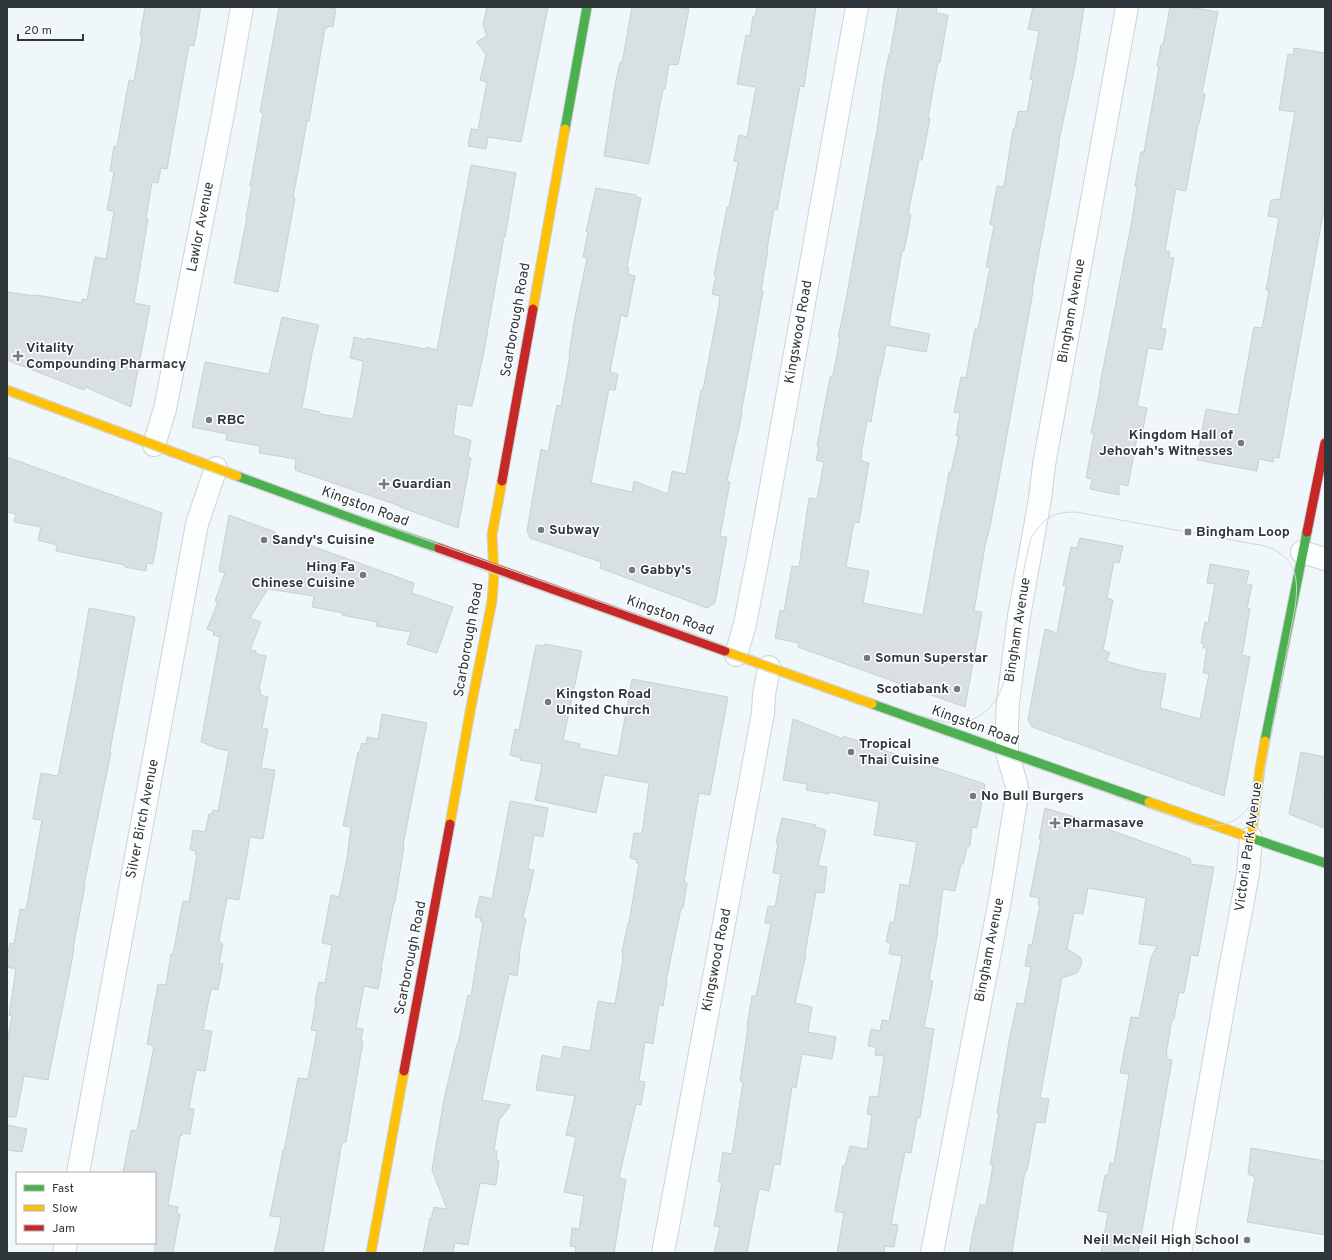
<svg xmlns="http://www.w3.org/2000/svg" width="1332" height="1260" font-family="Overpass,sans-serif">
<style>
.building{fill:#d9e0e3;stroke:#c9d0d3}
.lines{fill:none;stroke-linecap:round;stroke-linejoin:round}
.street-casing{stroke:#ccd3d6;stroke-width:24}
.fast-casing{stroke:#ccd3d6;stroke-width:11}
.slow-casing{stroke:#ccd3d6;stroke-width:11}
.jam-casing{stroke:#ccd3d6;stroke-width:11}
.street{stroke:#fdfefe;stroke-width:22}
.fast{stroke:#4caf50;stroke-width:9}
.slow{stroke:#ffc107;stroke-width:9}
.jam{stroke:#c62828;stroke-width:9}
.tram{stroke:#d4d6d6;stroke-width:1}
.poi-dot{fill:#737a7d;stroke:#fff;stroke-width:1.5}
.labels{text-anchor:middle;dominant-baseline:central;stroke-width:3;stroke-linejoin:round;paint-order:stroke}
.street-label{font-size:14px;fill:#2f373a;stroke:#fff}
.poi-label{font-size:14px;font-weight:bold;fill:#2f373a;stroke:#fff;text-anchor:start}
</style>
<rect width="100%" height="100%" fill="#f0f7fa"/>
<g class="building">
<path d="M 145,7 L 201,7 L 194,46 L 189,45 L 167,169 L 161,168 L 158,183 L 152,182 L 146,218 L 148,219 L 134,303 L 150,306 L 131,407 L 85,387 L 84,390 L 7,360 L 7,292 L 36,296 L 37,295 L 82,303 L 82,299 L 87,300 L 95,257 L 106,259 L 114,211 L 107,210 L 114,172 L 110,171 L 114,146 L 117,146 L 129,80 L 134,81 L 142,36 L 140,36 Z"/>
<path d="M 279,7 L 329,7 L 329,8 L 336,9 L 333,27 L 327,26 L 327,28 L 325,28 L 309,121 L 307,121 L 299,166 L 293,197 L 295,198 L 278,292 L 234,283 L 247,217 L 246,217 L 252,186 L 250,186 L 263,113 L 260,112 Z"/>
<path d="M 487,7 L 548,7 L 521,142 L 488,137 L 486,149 L 468,146 L 471,129 L 478,130 L 487,82 L 480,80 L 486,54 L 476,42 L 487,36 L 483,25 Z"/>
<path d="M 632,7 L 676,7 L 689,9 L 678,65 L 669,64 L 665,89 L 663,89 L 649,164 L 604,156 L 615,85 L 620,62 L 622,63 Z"/>
<path d="M 757,7 L 816,7 L 804,87 L 800,86 L 777,210 L 774,209 L 767,250 L 768,250 L 761,291 L 763,291 L 741,414 L 742,414 L 727,481 L 730,482 L 720,536 L 727,537 L 715,603 L 707,608 L 600,568 L 601,562 L 530,538 L 527,531 L 541,449 L 548,452 L 557,405 L 561,406 L 570,355 L 569,355 L 574,322 L 587,258 L 583,257 L 588,232 L 586,231 L 596,188 L 636,195 L 636,197 L 641,198 L 627,267 L 629,268 L 627,274 L 635,276 L 627,317 L 621,315 L 610,372 L 618,374 L 615,390 L 609,389 L 591,483 L 632,492 L 634,481 L 668,494 L 672,471 L 686,474 L 701,390 L 703,390 L 719,305 L 720,296 L 712,294 L 716,275 L 714,275 L 727,207 L 729,207 L 738,162 L 734,161 L 739,135 L 747,137 L 756,87 L 737,84 L 746,35 L 750,36 L 753,16 L 755,16 Z"/>
<path d="M 898,7 L 937,7 L 936,13 L 948,15 L 940,62 L 938,62 L 928,118 L 930,118 L 922,160 L 919,160 L 908,214 L 911,215 L 904,251 L 902,251 L 889,326 L 930,334 L 926,352 L 886,345 L 880,375 L 879,375 L 871,422 L 867,421 L 861,455 L 862,455 L 861,461 L 869,463 L 859,523 L 854,522 L 846,567 L 869,571 L 863,603 L 923,615 L 942,507 L 943,507 L 949,472 L 951,472 L 959,436 L 956,436 L 960,413 L 954,412 L 961,377 L 966,378 L 975,329 L 978,329 L 990,267 L 986,267 L 994,225 L 990,224 L 997,186 L 1004,187 L 1013,129 L 1015,129 L 1018,111 L 1027,112 L 1033,80 L 1030,79 L 1039,31 L 1028,29 L 1033,7 L 1084,7 L 1075,66 L 1060,136 L 1057,157 L 1032,291 L 1033,291 L 999,479 L 990,527 L 985,546 L 974,611 L 982,612 L 965,707 L 812,652 L 798,647 L 799,643 L 775,638 L 780,610 L 784,611 L 792,566 L 799,567 L 809,498 L 817,499 L 824,462 L 816,460 L 819,447 L 817,446 L 830,377 L 833,375 L 840,338 L 838,337 L 844,310 L 878,124 L 884,78 L 889,54 L 890,54 Z"/>
<path d="M 1170,7 L 1189,7 L 1218,12 L 1202,93 L 1205,94 L 1199,124 L 1198,124 L 1186,191 L 1176,189 L 1175,193 L 1165,251 L 1170,252 L 1169,257 L 1174,258 L 1161,328 L 1166,329 L 1162,350 L 1148,348 L 1137,406 L 1147,408 L 1141,439 L 1137,438 L 1128,486 L 1119,484 L 1119,495 L 1090,489 L 1092,479 L 1086,478 L 1094,434 L 1091,433 L 1101,384 L 1100,384 L 1132,220 L 1137,187 L 1135,186 L 1141,152 L 1144,152 L 1159,67 L 1157,66 L 1161,45 L 1163,45 Z"/>
<path d="M 1294,48 L 1325,53 L 1325,203 L 1279,458 L 1274,457 L 1273,462 L 1259,459 L 1257,471 L 1197,460 L 1206,409 L 1238,415 L 1254,327 L 1262,328 L 1269,291 L 1266,290 L 1279,218 L 1268,216 L 1271,200 L 1280,199 L 1295,112 L 1279,110 L 1288,54 L 1293,55 Z"/>
<path d="M 471,165 L 516,173 L 505,237 L 504,237 L 484,351 L 472,406 L 457,404 L 453,435 L 471,440 L 468,457 L 471,458 L 458,528 L 400,507 L 400,506 L 295,470 L 296,459 L 259,453 L 260,446 L 226,440 L 227,434 L 192,427 L 205,362 L 269,374 L 282,317 L 319,325 L 312,353 L 302,408 L 320,412 L 320,414 L 353,419 L 363,365 L 362,365 L 363,361 L 350,358 L 354,337 L 367,340 L 367,338 L 426,349 L 426,347 L 437,350 Z"/>
<path d="M 7,457 L 162,513 L 153,564 L 147,563 L 146,571 L 125,567 L 125,565 L 56,551 L 57,545 L 38,540 L 41,527 L 14,522 L 16,514 L 7,512 Z"/>
<path d="M 229,515 L 275,532 L 273,536 L 301,542 L 414,583 L 412,593 L 453,607 L 437,653 L 407,644 L 411,632 L 376,626 L 377,622 L 342,615 L 343,613 L 312,607 L 314,596 L 268,589 L 250,618 L 261,622 L 250,650 L 256,651 L 256,654 L 266,656 L 259,690 L 261,690 L 260,695 L 268,697 L 262,728 L 268,729 L 261,768 L 275,770 L 263,839 L 250,837 L 239,900 L 227,898 L 219,940 L 223,944 L 219,963 L 223,964 L 218,990 L 211,989 L 203,1030 L 212,1031 L 205,1071 L 196,1070 L 189,1108 L 194,1109 L 193,1117 L 190,1134 L 182,1133 L 182,1136 L 180,1136 L 168,1205 L 178,1207 L 177,1214 L 180,1214 L 173,1253 L 155,1253 L 155,1173 L 123,1173 L 131,1130 L 137,1131 L 154,1046 L 147,1044 L 158,984 L 166,985 L 171,954 L 173,954 L 183,901 L 189,902 L 197,854 L 195,854 L 196,851 L 190,850 L 193,830 L 205,832 L 209,814 L 212,814 L 213,810 L 218,811 L 229,751 L 215,748 L 215,747 L 207,745 L 207,744 L 201,742 L 220,637 L 213,635 L 214,632 L 207,629 L 218,602 L 215,601 L 225,573 L 219,571 Z"/>
<path d="M 1080,538 L 1123,546 L 1119,563 L 1114,562 L 1107,598 L 1113,600 L 1103,650 L 1110,653 L 1106,661 L 1142,671 L 1166,674 L 1160,708 L 1200,719 L 1209,674 L 1203,673 L 1207,648 L 1203,648 L 1204,643 L 1201,643 L 1205,622 L 1208,623 L 1215,584 L 1207,583 L 1210,564 L 1249,571 L 1246,584 L 1252,585 L 1247,608 L 1250,609 L 1242,655 L 1250,657 L 1224,796 L 1032,727 L 1028,719 L 1045,629 L 1057,633 L 1066,586 L 1063,586 L 1071,547 L 1077,548 Z"/>
<path d="M 89,608 L 135,617 L 110,751 L 111,752 L 84,885 L 85,885 L 73,949 L 74,949 L 68,981 L 48,1080 L 24,1076 L 16,1117 L 7,1117 L 7,1042 L 12,1016 L 9,1015 L 16,969 L 7,967 L 7,959 L 10,943 L 14,944 L 20,909 L 26,910 L 42,820 L 33,819 L 41,773 L 58,776 L 77,679 Z"/>
<path d="M 545,644 L 582,651 L 563,740 L 580,744 L 579,748 L 618,756 L 632,679 L 728,697 L 710,795 L 699,793 L 684,882 L 687,883 L 683,908 L 681,908 L 666,982 L 667,982 L 663,1006 L 659,1005 L 653,1044 L 645,1042 L 639,1081 L 645,1082 L 641,1105 L 636,1104 L 619,1178 L 626,1180 L 614,1253 L 575,1253 L 576,1247 L 570,1246 L 572,1228 L 579,1229 L 584,1196 L 564,1192 L 576,1137 L 566,1135 L 575,1096 L 536,1090 L 542,1055 L 561,1059 L 563,1046 L 590,1051 L 598,1001 L 615,1004 L 623,959 L 622,959 L 623,953 L 622,952 L 628,923 L 629,923 L 639,863 L 636,863 L 637,860 L 630,858 L 634,833 L 642,834 L 649,783 L 604,775 L 596,813 L 535,800 L 542,764 L 520,760 L 521,758 L 510,755 L 515,729 L 519,730 L 536,645 L 545,646 Z"/>
<path d="M 382,714 L 427,723 L 403,845 L 404,846 L 395,902 L 394,902 L 381,968 L 382,968 L 378,989 L 364,986 L 356,1028 L 363,1029 L 361,1040 L 363,1041 L 346,1142 L 342,1142 L 323,1253 L 274,1253 L 281,1220 L 280,1217 L 270,1216 L 279,1171 L 283,1150 L 284,1151 L 298,1078 L 308,1079 L 317,1031 L 311,1030 L 316,1002 L 315,1002 L 319,982 L 325,983 L 332,945 L 322,943 L 331,895 L 339,897 L 347,858 L 351,827 L 343,826 L 358,752 L 359,753 L 362,743 L 366,744 L 367,737 L 378,739 Z"/>
<path d="M 793,719 L 843,739 L 843,736 L 862,742 L 862,743 L 985,784 L 977,828 L 972,827 L 970,846 L 967,848 L 963,864 L 961,864 L 955,891 L 943,889 L 937,931 L 938,931 L 929,980 L 933,981 L 924,1027 L 934,1029 L 920,1118 L 917,1118 L 911,1153 L 905,1152 L 891,1224 L 898,1225 L 894,1247 L 885,1246 L 884,1253 L 837,1253 L 844,1213 L 835,1211 L 843,1165 L 845,1166 L 850,1146 L 867,1149 L 872,1115 L 867,1114 L 870,1096 L 878,1097 L 884,1056 L 875,1055 L 876,1047 L 868,1046 L 871,1029 L 880,1031 L 882,1020 L 889,1021 L 902,956 L 889,954 L 891,943 L 886,942 L 890,922 L 894,923 L 900,884 L 909,886 L 917,842 L 874,835 L 879,802 L 829,792 L 829,794 L 806,790 L 807,784 L 783,780 Z"/>
<path d="M 1301,752 L 1325,757 L 1325,791 L 1323,801 L 1325,803 L 1325,828 L 1289,814 Z"/>
<path d="M 510,801 L 548,808 L 543,837 L 534,835 L 528,869 L 534,870 L 523,918 L 526,919 L 519,955 L 520,955 L 517,976 L 509,974 L 482,1100 L 511,1105 L 499,1120 L 494,1151 L 497,1151 L 496,1160 L 499,1160 L 496,1185 L 480,1183 L 468,1245 L 455,1243 L 453,1253 L 423,1253 L 430,1218 L 431,1219 L 434,1207 L 447,1209 L 432,1170 L 444,1099 L 457,1044 L 458,1044 L 468,995 L 471,996 L 483,922 L 480,921 L 481,918 L 475,917 L 480,896 L 492,899 Z"/>
<path d="M 1045,808 L 1071,816 L 1191,859 L 1190,864 L 1214,867 L 1198,956 L 1191,955 L 1184,993 L 1179,992 L 1174,1019 L 1172,1019 L 1166,1055 L 1167,1055 L 1166,1059 L 1172,1060 L 1138,1253 L 1101,1253 L 1108,1213 L 1098,1211 L 1105,1175 L 1108,1175 L 1110,1163 L 1114,1163 L 1123,1110 L 1129,1074 L 1120,1073 L 1131,1017 L 1139,1018 L 1151,958 L 1157,946 L 1139,944 L 1146,898 L 1088,888 L 1083,914 L 1074,913 L 1067,949 L 1080,957 L 1082,961 L 1081,965 L 1077,973 L 1062,978 L 1040,1098 L 1049,1099 L 1045,1123 L 1036,1122 L 1027,1171 L 1025,1171 L 1012,1253 L 969,1253 L 976,1217 L 977,1217 L 980,1204 L 986,1206 L 993,1165 L 990,1165 L 999,1113 L 997,1113 L 1009,1041 L 1017,1003 L 1024,1004 L 1031,967 L 1025,966 L 1029,944 L 1032,945 L 1040,905 L 1038,905 L 1039,898 L 1030,896 L 1041,839 L 1039,839 Z"/>
<path d="M 782,818 L 816,825 L 815,827 L 826,830 L 818,866 L 827,867 L 824,893 L 816,892 L 805,953 L 806,954 L 795,1003 L 812,1007 L 808,1032 L 836,1037 L 832,1059 L 802,1054 L 796,1088 L 792,1087 L 780,1165 L 774,1164 L 769,1191 L 759,1189 L 747,1253 L 714,1253 L 720,1227 L 714,1226 L 722,1182 L 718,1182 L 723,1152 L 732,1154 L 743,1082 L 740,1081 L 748,1027 L 747,1027 L 752,996 L 756,996 L 771,924 L 765,923 L 768,906 L 775,907 L 781,874 L 773,873 L 778,843 L 776,843 Z"/>
<path d="M 7,1125 L 27,1129 L 22,1152 L 7,1150 Z"/>
<path d="M 1251,1148 L 1325,1161 L 1325,1235 L 1247,1222 L 1255,1177 L 1248,1174 Z"/>
</g>
<g class="lines">
<defs>
<g id="street">
<path d="M 154,445 L 165,409 L 223,114 L 242,7"/>
<path d="M 1302,552 L 1325,559"/>
<path d="M 736,655 L 745,624 L 764,526 L 857,7"/>
<path d="M 78,1173 L 197,524 L 216,468"/>
<path d="M 64,1253 L 66,1243"/>
<path d="M 663,1253 L 763,713 L 764,695 L 769,667"/>
<path d="M 932,1253 L 1000,900 L 1016,801 L 1017,787 L 1007,752 L 1007,722 L 1008,703 L 1019,616 L 1040,499 L 1044,465 L 1127,7"/>
<path d="M 1180,1253 L 1230,969 L 1248,874 L 1251,838"/>
</g>
<g id="fast">
<path d="M 565,129 L 587,7"/>
<path d="M 237,476 L 354,519 L 439,548"/>
<path d="M 872,704 L 1149,802"/>
<path d="M 1265,741 L 1307,532"/>
<path d="M 1251,838 L 1325,863"/>
</g>
<g id="slow">
<path d="M 533,309 L 565,129"/>
<path d="M 7,390 L 237,476"/>
<path d="M 725,651 L 872,704"/>
<path d="M 1149,802 L 1251,838 L 1260,769 L 1265,741"/>
<path d="M 450,824 L 470,712 L 492,601 L 494,575 L 492,535 L 502,481"/>
<path d="M 371,1253 L 404,1071"/>
</g>
<g id="jam">
<path d="M 502,481 L 533,309"/>
<path d="M 1307,532 L 1325,443"/>
<path d="M 439,548 L 725,651"/>
<path d="M 404,1071 L 450,824"/>
</g>
</defs>
<use href="#street" class="street-casing"/>
<use href="#fast" class="fast-casing"/>
<use href="#slow" class="slow-casing"/>
<use href="#jam" class="jam-casing"/>
<use href="#street" class="street"/>
<use href="#fast" class="fast"/>
<use href="#slow" class="slow"/>
<use href="#jam" class="jam"/>
<path class="tram" d="M 7,385 L 359,516 L 918,715 C 931,718 947,724 960,723 C 975,721 989,711 997,698 C 1006,683 1008,663 1011,646 C 1017,610 1022,573 1031,538 C 1044,518 1052,512 1076,512 L 1265,546 C 1297,557 1299,579 1295,608 L 1262,781 C 1250,815 1233,830 1196,825 L 460,562 L 214,473 L 7,395"/>
</g>
<g class="poi-dot">
<path d="M16 350h4v4h4v4h-4v4h-4v-4h-4v-4h4z"/>
<circle cx="209" cy="420" r="4"/>
<circle cx="1241" cy="443" r="4"/>
<path d="M382 478h4v4h4v4h-4v4h-4v-4h-4v-4h4z"/>
<circle cx="541" cy="530" r="4"/>
<rect x="1184" y="528" width="8" height="8" rx="2"/>
<circle cx="264" cy="540" r="4"/>
<circle cx="632" cy="570" r="4"/>
<circle cx="363" cy="575" r="4"/>
<circle cx="867" cy="658" r="4"/>
<circle cx="957" cy="689" r="4"/>
<circle cx="548" cy="702" r="4"/>
<circle cx="851" cy="752" r="4"/>
<circle cx="973" cy="796" r="4"/>
<path d="M1053 817h4v4h4v4h-4v4h-4v-4h-4v-4h4z"/>
<circle cx="1247" cy="1240" r="4"/>
</g>
<g class="labels">
<g class="street-label">
<text transform="translate(201 227) rotate(-79)">Lawlor Avenue</text>
<text transform="translate(1072 311) rotate(-80)">Bingham Avenue</text>
<text transform="translate(516 320) rotate(-80)">Scarborough Road</text>
<text transform="translate(799 332) rotate(-80)">Kingswood Road</text>
<text transform="translate(365 507) rotate(20)">Kingston Road</text>
<text transform="translate(670 616) rotate(20)">Kingston Road</text>
<text transform="translate(1018 630) rotate(-81)">Bingham Avenue</text>
<text transform="translate(469 640) rotate(-80)">Scarborough Road</text>
<text transform="translate(975 726) rotate(20)">Kingston Road</text>
<text transform="translate(143 819) rotate(-79)">Silver Birch Avenue</text>
<text transform="translate(1249 847) rotate(-82)">Victoria Park Avenue</text>
<text transform="translate(990 950) rotate(-79)">Bingham Avenue</text>
<text transform="translate(411 958) rotate(-79)">Scarborough Road</text>
<text transform="translate(717 960) rotate(-79)">Kingswood Road</text>
</g>
<g class="poi-label">
<text x="26" y="348">Vitality<tspan x="26" dy="16">Compounding Pharmacy</tspan></text>
<text x="217" y="420">RBC</text>
<text x="1233" y="435" text-anchor="end">Kingdom Hall of<tspan x="1233" dy="16">Jehovah's Witnesses</tspan></text>
<text x="392" y="484">Guardian</text>
<text x="549" y="530">Subway</text>
<text x="1196" y="532">Bingham Loop</text>
<text x="272" y="540">Sandy's Cuisine</text>
<text x="355" y="567" text-anchor="end">Hing Fa<tspan x="355" dy="16">Chinese Cuisine</tspan></text>
<text x="640" y="570">Gabby's</text>
<text x="875" y="658">Somun Superstar</text>
<text x="949" y="689" text-anchor="end">Scotiabank</text>
<text x="556" y="694">Kingston Road<tspan x="556" dy="16">United Church</tspan></text>
<text x="859" y="744">Tropical<tspan x="859" dy="16">Thai Cuisine</tspan></text>
<text x="981" y="796">No Bull Burgers</text>
<text x="1063" y="823">Pharmasave</text>
<text x="1239" y="1240" text-anchor="end">Neil McNeil High School</text>
</g>
</g>
<rect width="1332" height="1260" fill="none" stroke="#2f373a" stroke-width="16"/>
<rect x="16" y="1172" width="140" height="72" fill="#ffffff" stroke="#acafb0"/>
<rect x="24" y="1185" width="20" height="6" fill="#4caf50" stroke="#acafb0"/>
<text x="52" y="1192" font-size="12" fill="#2f373a">Fast</text>
<rect x="24" y="1205" width="20" height="6" fill="#ffc107" stroke="#acafb0"/>
<text x="52" y="1212" font-size="12" fill="#2f373a">Slow</text>
<rect x="24" y="1225" width="20" height="6" fill="#c62828" stroke="#acafb0"/>
<text x="52" y="1232" font-size="12" fill="#2f373a">Jam</text>
<path d="M18 34v6h65v-6" fill="none" stroke="#2f373a" stroke-width="2"/>
<text x="24" y="34" font-size="12" fill="#2f373a" stroke="#ffffff" stroke-width="3" paint-order="stroke">20 m</text>
</svg>
